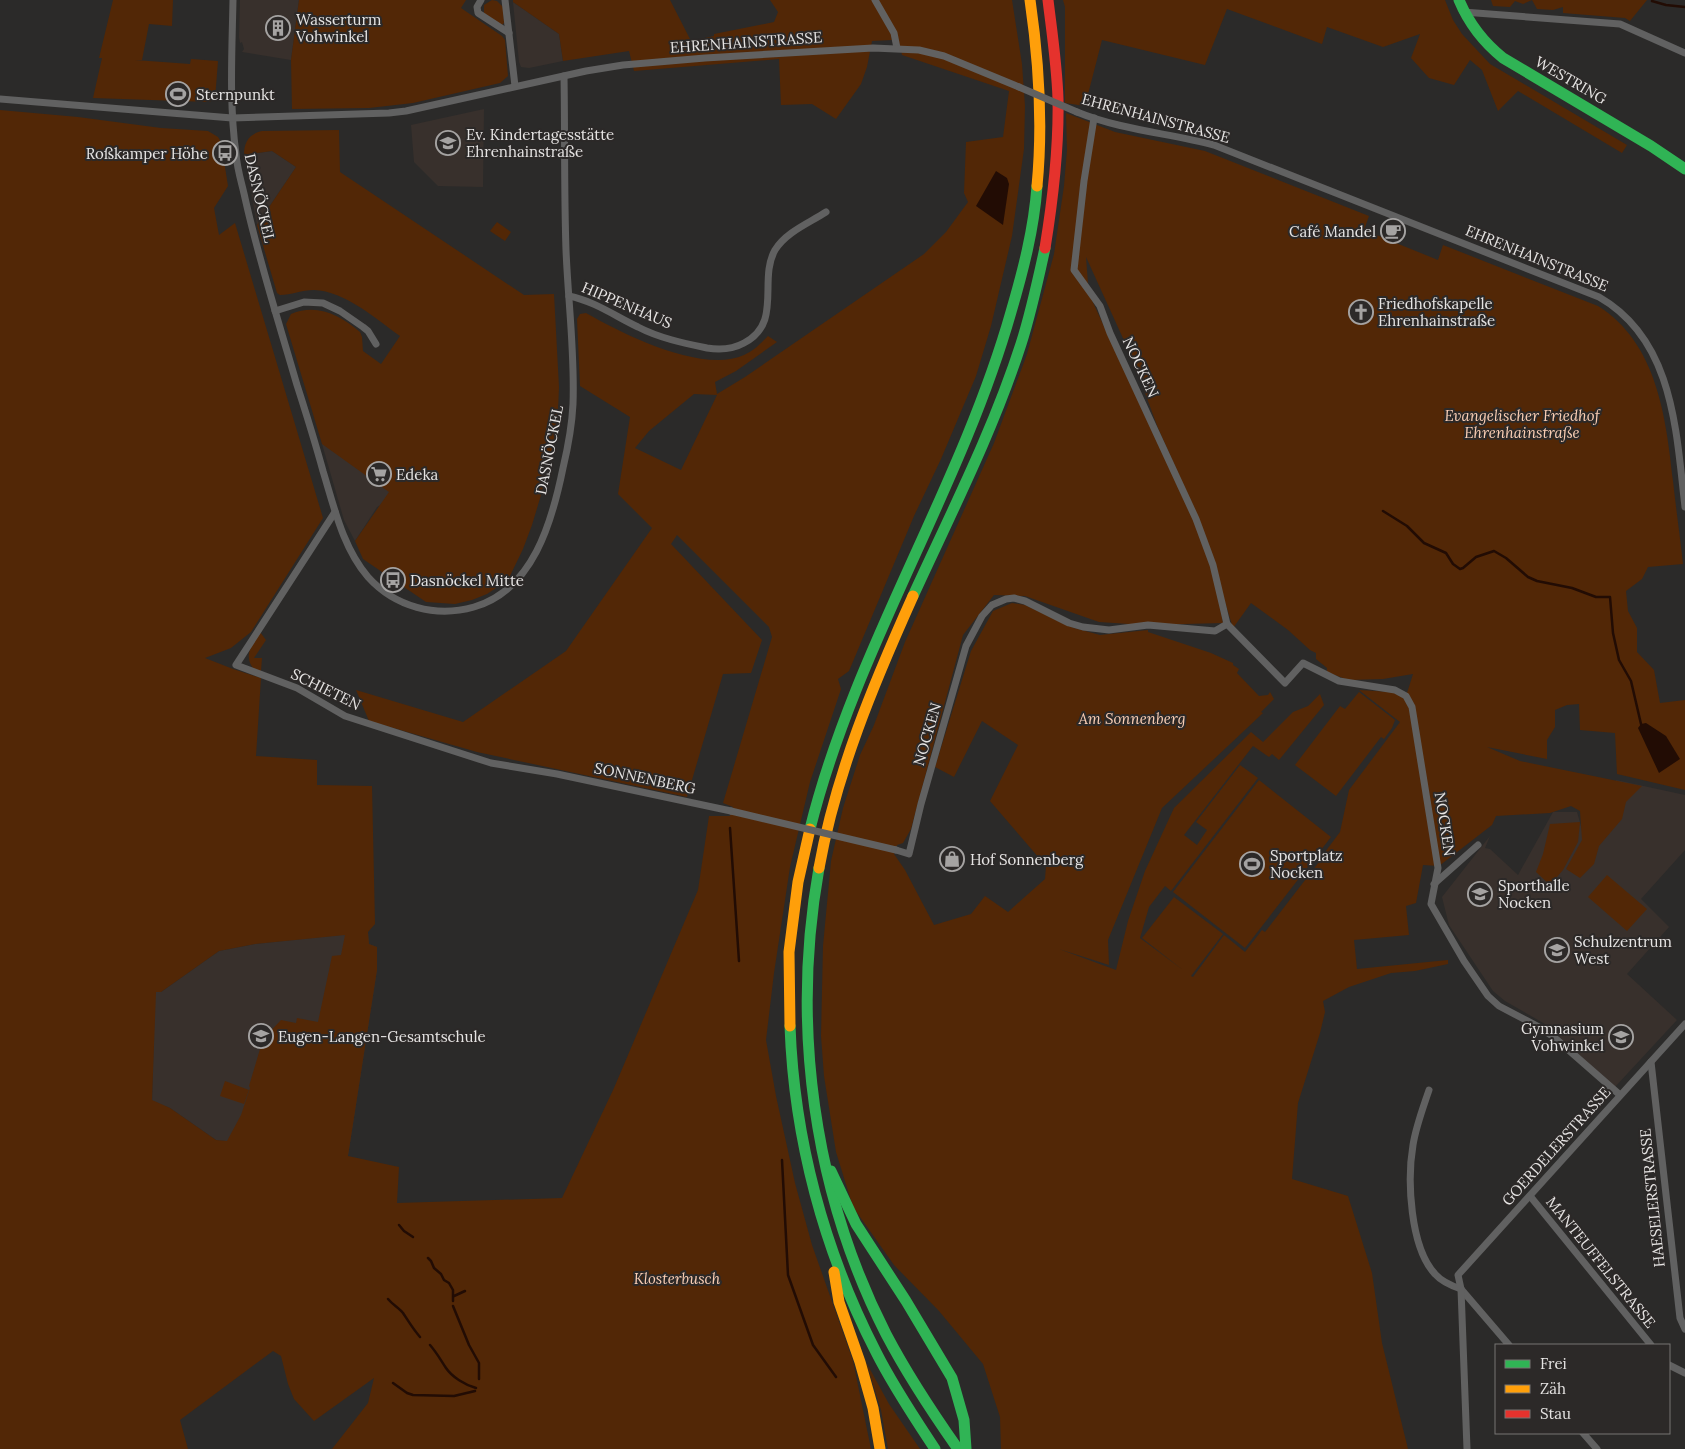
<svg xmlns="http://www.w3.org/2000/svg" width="1685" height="1449" font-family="Lora,serif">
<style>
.built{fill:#38302c}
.green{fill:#522706;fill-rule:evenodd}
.water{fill:#220c04}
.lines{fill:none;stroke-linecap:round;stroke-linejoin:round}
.stream{stroke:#220c04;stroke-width:2.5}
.street{stroke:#616161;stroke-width:7}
.fast{stroke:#30b455;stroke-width:11}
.slow{stroke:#ff9f0a;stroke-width:11}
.jam{stroke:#e5322d;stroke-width:11}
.street-bridge{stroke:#616161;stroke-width:7}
.labels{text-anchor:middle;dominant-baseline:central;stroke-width:4;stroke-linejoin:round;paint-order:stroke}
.poi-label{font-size:15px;fill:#e6e4e3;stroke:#2c2928;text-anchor:start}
.street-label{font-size:15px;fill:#e6e4e3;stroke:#2c2928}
.park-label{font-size:15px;font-style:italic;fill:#fbcfb5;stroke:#2c2928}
</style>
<rect width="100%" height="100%" fill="#2b2a29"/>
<g class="built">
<path d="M 240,0 L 299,0 L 291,60 L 242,52 L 244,49 L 242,42 L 240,43 L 239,37 Z"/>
<path d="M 513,2 L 559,34 L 563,61 L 529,68 L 521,67 L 519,62 Z"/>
<path d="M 484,109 L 483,187 L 438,186 L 414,162 L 411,125 Z"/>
<path d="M 272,151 L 296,167 L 257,225 L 244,155 Z"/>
<path d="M 343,412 L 444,470 L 377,507 L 355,541 L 344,520 L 322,444 Z"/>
<path d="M 1616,780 L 1685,795 L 1685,850 L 1641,899 L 1669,927 L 1627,974 L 1677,1020 L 1615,1087 L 1545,1024 L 1505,1001 L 1493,991 L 1449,925 L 1442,897 L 1490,836 L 1485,848 L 1490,849 L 1518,875 L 1553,812 L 1577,812 L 1588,851 Z"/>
<path d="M 368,932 L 369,944 L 377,947 L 377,970 L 348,1156 L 216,1140 L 170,1108 L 152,1101 L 155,992 L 161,992 L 219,951 L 255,944 Z"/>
</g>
<g class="green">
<path d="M 113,0 L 173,0 L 172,26 L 149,24 L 142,60 L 135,60 L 190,64 L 191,59 L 218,61 L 215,99 L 209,102 L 93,98 L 102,58 L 99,58 Z"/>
<path d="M 299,0 L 466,0 L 461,8 L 502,36 L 505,40 L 508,76 L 500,83 L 413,103 L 369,108 L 292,109 L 291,60 Z"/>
<path d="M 492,0 L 497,1 L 503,7 L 504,23 L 502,25 L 484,13 L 484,5 Z"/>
<path d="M 513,0 L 670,0 L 691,41 L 714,36 L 714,34 L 774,22 L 778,12 L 770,0 L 872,0 L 891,34 L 892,40 L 872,41 L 867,67 L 861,84 L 836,119 L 812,104 L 781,105 L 779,59 L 634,71 L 629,51 L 563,61 L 559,34 L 513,2 Z"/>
<path d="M 877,0 L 1012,0 L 1022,64 L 1025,106 L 1024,149 L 1012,236 L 991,326 L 976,376 L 941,459 L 914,516 L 849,671 L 838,679 L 841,689 L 810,782 L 790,867 L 774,973 L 766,1040 L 776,1096 L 795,1183 L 812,1245 L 853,1361 L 871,1449 L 332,1449 L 368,1403 L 374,1378 L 314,1421 L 294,1399 L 288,1384 L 281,1356 L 273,1351 L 180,1420 L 188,1449 L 0,1449 L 0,110 L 78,117 L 161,128 L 208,131 L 218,137 L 221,142 L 228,186 L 214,208 L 219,235 L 235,223 L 323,518 L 251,632 L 231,648 L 205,658 L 233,669 L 261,678 L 256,756 L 317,760 L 317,785 L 372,786 L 375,924 L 368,932 L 369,944 L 377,947 L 377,970 L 348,1156 L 399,1167 L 397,1203 L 562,1198 L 614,1088 L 698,890 L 709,816 L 730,816 L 733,807 L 723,803 L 772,637 L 769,627 L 677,535 L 671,544 L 762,640 L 751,673 L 723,674 L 687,797 L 477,752 L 369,721 L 356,690 L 463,722 L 566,651 L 652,528 L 618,494 L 630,417 L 580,386 L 577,319 L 580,314 L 586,313 C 623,334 702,374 744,355 C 754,351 761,343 768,336 L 777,342 L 736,371 L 715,382 L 717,394 L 745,377 L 924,254 L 946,232 L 968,202 L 964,193 L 966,142 L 1003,137 L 1009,91 L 902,55 C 898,33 889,18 877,0 ZM 694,394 L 717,395 L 681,470 L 635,448 L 649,431 ZM 345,935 L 341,955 L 332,956 L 318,1022 L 297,1018 L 296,1023 L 281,1020 L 263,1039 L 249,1086 L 250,1088 L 241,1115 L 227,1141 L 216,1140 L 170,1108 L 152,1100 L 156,992 L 161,992 L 219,951 L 255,944 Z"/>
<path d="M 1063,0 L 1445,0 L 1453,20 L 1462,34 L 1490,64 L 1627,145 L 1622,153 L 1518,91 L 1498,111 L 1482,70 L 1470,60 L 1454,85 L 1429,78 L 1411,58 L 1420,34 L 1383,47 L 1327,27 L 1322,44 L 1227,9 L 1205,65 L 1102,40 L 1085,106 L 1065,103 L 1065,7 Z"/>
<path d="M 1491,0 L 1647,0 L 1630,21 L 1625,18 L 1563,13 L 1563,7 L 1553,10 L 1537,9 L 1532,0 L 1523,4 L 1515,1 L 1510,7 L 1493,6 Z"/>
<path d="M 1066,113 L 1115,132 L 1205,151 L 1369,216 L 1364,230 L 1438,260 L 1443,245 L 1598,306 C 1657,343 1666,417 1673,481 C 1676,509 1680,536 1683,564 L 1648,567 L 1642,579 L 1626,591 L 1628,611 L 1637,628 L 1637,652 L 1654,670 L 1660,703 L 1685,700 L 1685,790 L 1617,774 L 1615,733 L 1580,730 L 1579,704 L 1567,705 L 1555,710 L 1555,727 L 1547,740 L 1547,759 L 1487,747 L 1520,761 L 1642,786 L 1626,802 L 1622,819 L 1599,846 L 1594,864 L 1580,878 L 1566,869 L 1582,840 L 1580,811 L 1571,806 L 1550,813 L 1496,816 L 1492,825 L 1439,866 L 1423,865 L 1416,903 L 1406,906 L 1409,935 L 1354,940 L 1357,969 L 1448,960 L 1448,964 L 1415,971 L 1391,973 L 1349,987 L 1323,1001 L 1325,1012 L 1320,1033 L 1298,1103 L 1292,1179 L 1348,1196 L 1372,1273 L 1382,1343 L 1408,1449 L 1001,1449 L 1000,1417 L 983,1364 L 939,1311 L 894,1265 L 853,1207 L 836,1152 L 824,1076 L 821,1036 L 823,946 L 831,861 L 843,808 L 860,755 L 874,725 L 905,642 L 994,443 L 1027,354 L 1054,254 L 1064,186 L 1067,150 ZM 1086,257 L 1132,358 L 1158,428 L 1201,524 L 1233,628 L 1251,603 L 1288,630 L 1310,650 L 1316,653 L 1316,659 L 1327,668 L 1327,672 L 1348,680 L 1383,679 L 1413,674 L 1407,693 L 1359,690 L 1400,722 L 1349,790 L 1340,832 L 1319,860 L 1319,862 L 1265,932 L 1262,930 L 1245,952 L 1224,935 L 1193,977 L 1191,976 L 1223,934 L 1174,897 L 1142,938 L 1183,970 L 1140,938 L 1149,907 L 1165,886 L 1171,891 L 1258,778 L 1240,765 L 1196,822 L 1207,830 L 1197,845 L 1184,835 L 1253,746 L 1269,757 L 1272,754 L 1279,760 L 1324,705 L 1320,694 L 1308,706 L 1293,712 L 1263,742 L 1251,732 L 1174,808 L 1145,871 L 1128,921 L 1116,970 L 1059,949 L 1109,965 L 1108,940 L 1162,808 L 1263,713 L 1261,712 L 1274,699 L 1270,692 L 1268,695 L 1259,696 L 1237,673 L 1239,669 L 1233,665 L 1233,663 L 1211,653 L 1148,632 L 1148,630 L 1100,635 L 1074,628 L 1025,605 L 1012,603 L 993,611 L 971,651 L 935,767 L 954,777 L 982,721 L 1018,745 L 990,801 L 1046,866 L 1045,879 L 1008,912 L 985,896 L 971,914 L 934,925 L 905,870 L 894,854 L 897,845 L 903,843 L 911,829 L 963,635 L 994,595 L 1025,596 L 1099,622 L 1145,625 L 1223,623 L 1212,566 L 1194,521 L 1090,296 L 1089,297 Z"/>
<path d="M 339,130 L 340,172 L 524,295 L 554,294 L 559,387 L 558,411 L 554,440 L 541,495 L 532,525 L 523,549 L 508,580 L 487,594 L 472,600 L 455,604 L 426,602 L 363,559 L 355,541 L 389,492 L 322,444 L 286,324 L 291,314 C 317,303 340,315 360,332 L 362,337 L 363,351 L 381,364 L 400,336 C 376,319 345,291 314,290 C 302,290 291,295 280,295 L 277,293 L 257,225 L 296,167 L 272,151 L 244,155 C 244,142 249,134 262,131 Z"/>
<path d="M 497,222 L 511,232 L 505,241 L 490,231 Z"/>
<path d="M 260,632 L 266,640 L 254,658 L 262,658 L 261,671 L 253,668 C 243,655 253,643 260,632 Z"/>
<path d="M 1359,692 L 1395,720 L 1392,728 L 1384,739 L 1381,737 L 1336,796 L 1295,765 L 1340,706 L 1345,709 Z"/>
<path d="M 1259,780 L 1331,837 L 1245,948 L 1173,892 Z"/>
<path d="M 1580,822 L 1578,842 L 1563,870 L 1550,885 L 1536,872 L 1543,854 L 1550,824 Z"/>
<path d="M 1607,875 L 1647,909 L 1627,931 L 1588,897 Z"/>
<path d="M 225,1081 L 249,1090 L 244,1104 L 220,1096 Z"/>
<path d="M 866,1362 L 889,1404 L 920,1449 L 888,1449 L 881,1410 Z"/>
</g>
<g class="water">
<path d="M 996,171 L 1007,178 L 1009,184 L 1003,225 L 976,206 Z"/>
<path d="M 1646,723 L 1666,736 L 1680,759 L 1659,773 L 1638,728 L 1641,724 Z"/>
</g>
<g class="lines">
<g class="stream">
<path d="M 1652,1 L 1666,5 L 1685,7"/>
<path d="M 1383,511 L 1407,526 L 1424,543 L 1446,553 L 1453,564 L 1460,569 L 1463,568 L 1476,557 L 1494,551 L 1506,558 L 1528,577 L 1537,581 L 1572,588 L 1596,597 L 1610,597 L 1613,633 L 1619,660 L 1631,681 L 1641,724"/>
<path d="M 730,828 L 739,961"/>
<path d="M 782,1160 L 788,1275 L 813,1345 L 836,1377"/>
<path d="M 399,1225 L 404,1231 L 413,1237"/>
<path d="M 428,1258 L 431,1261 L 434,1268 L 441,1274 L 444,1280 L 449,1283 L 453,1290 L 453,1301"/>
<path d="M 454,1296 L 465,1291"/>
<path d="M 388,1299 C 393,1305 399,1308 403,1313 C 409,1322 413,1329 420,1337"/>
<path d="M 453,1306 L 469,1345 L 479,1363 L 479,1379"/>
<path d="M 430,1345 C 437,1353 440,1359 446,1368 C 452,1377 465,1385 476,1388"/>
<path d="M 393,1383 L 407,1393 L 413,1395 L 454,1396 L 475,1391"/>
</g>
<g class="street">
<path d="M 233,0 C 232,52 229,103 236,154 C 237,169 242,184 245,198 C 259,261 279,323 297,385 C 306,413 315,442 323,471 C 334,507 343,548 368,577 C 395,607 436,618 474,607 C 533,590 552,522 563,468 C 568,447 572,425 573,404 C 575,353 568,301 566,250 C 564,192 565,134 564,76"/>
<path d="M 481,0 L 477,7 L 478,13 L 509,33"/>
<path d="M 505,0 L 515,86"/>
<path d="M 875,0 L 894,33 L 897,48"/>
<path d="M 1463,12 L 1620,24 L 1685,53"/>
<path d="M 0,99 L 232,118 L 389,113 L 406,111 L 586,71 L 623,65 L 705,58 L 873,48 L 919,50 L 944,56 L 1019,87"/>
<path d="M 1077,112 C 1121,130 1168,133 1214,145 L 1599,297 C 1674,340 1676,431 1685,507"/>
<path d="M 1094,118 L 1084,181 L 1074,270 L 1100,306 L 1110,333 L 1196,519 L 1213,565 L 1227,624 L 1285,683 L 1303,663 L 1339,681 L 1395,690 L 1406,696 L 1412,707 L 1438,868 L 1431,904 L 1464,961 L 1488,996 L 1499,1006 L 1541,1028 L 1556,1039 L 1620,1095"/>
<path d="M 569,296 C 594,301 615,316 638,327 C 659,338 683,343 707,348 C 719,350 733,349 744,343 C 783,323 758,280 775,250 C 786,232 809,223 826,212"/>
<path d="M 275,311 L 304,302 L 323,303 L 340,311 L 363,327 L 368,331 L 376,344"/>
<path d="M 335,512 L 236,665 L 297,688 L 345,716 L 491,763 L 557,774 L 731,811"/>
<path d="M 896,850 L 909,854 L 921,804 L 966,646 L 982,616 L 992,605 L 1006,599 L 1014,598 L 1025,601 L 1069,623 L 1083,627 L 1109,630 L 1148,625 L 1215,631 L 1227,624"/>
<path d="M 1434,884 L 1478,845"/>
<path d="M 1651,1062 L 1680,1318 L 1685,1329"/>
<path d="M 1429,1090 C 1423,1108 1416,1126 1413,1145 C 1407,1180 1410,1247 1435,1274 C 1442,1282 1452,1286 1461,1289"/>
<path d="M 1530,1196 L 1651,1345"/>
<path d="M 1461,1289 L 1509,1345"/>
<path d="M 1669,1365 L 1685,1373"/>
<path d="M 1583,1433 L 1597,1449"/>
<path d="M 1467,1449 L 1461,1289 L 1458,1275 L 1685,1024"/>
</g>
<g class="fast">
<path d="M 1459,0 C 1469,24 1483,42 1503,58 L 1651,146 L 1685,169"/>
<path d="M 913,596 C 951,513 993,431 1021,344 C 1031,313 1038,280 1045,248"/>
<path d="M 810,829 C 855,648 960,491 1011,312 C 1023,271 1034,229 1037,186"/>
<path d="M 819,868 C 791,1025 813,1191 886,1334 C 907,1374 932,1412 958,1449"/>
<path d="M 790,1026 C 794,1139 824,1251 876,1352 C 893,1386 914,1417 935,1449"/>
<path d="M 831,1171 L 856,1224 L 906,1301 L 952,1378 L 964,1420 L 966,1449"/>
</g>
<g class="slow">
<path d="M 1030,0 C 1039,62 1043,124 1037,186"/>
<path d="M 819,868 C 836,773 874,683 913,596"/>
<path d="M 790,1026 L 789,952 L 798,882 L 810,829"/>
<path d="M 834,1272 L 839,1302 L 860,1362 L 873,1408 L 880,1449"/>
</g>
<path class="jam" d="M 1045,248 C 1053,199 1059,149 1058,99 C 1057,66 1052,33 1048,0"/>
<g class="street-bridge">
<path d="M 1019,87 L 1077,112"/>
<path d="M 731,811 L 896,850"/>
</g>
</g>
<defs>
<symbol id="building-ring" viewBox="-11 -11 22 22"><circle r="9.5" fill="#2c2928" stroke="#a5a3a2" stroke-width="1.5"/><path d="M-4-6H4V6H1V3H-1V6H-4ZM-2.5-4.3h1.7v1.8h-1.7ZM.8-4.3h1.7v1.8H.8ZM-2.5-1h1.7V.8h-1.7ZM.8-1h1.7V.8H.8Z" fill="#a5a3a2"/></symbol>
<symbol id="stadium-ring" viewBox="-11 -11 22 22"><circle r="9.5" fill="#2c2928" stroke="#a5a3a2" stroke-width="1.5"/><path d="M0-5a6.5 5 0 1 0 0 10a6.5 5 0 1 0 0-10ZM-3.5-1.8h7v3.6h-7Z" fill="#a5a3a2"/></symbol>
<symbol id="school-ring" viewBox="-11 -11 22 22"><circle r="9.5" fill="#2c2928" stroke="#a5a3a2" stroke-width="1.5"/><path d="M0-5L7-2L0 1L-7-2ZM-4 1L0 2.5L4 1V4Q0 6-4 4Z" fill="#a5a3a2"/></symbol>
<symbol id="bus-ring" viewBox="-11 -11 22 22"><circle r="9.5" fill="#2c2928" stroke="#a5a3a2" stroke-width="1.5"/><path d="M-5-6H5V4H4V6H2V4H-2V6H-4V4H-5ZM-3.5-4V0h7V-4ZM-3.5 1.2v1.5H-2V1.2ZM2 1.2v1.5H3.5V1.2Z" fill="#a5a3a2"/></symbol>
<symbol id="cafe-ring" viewBox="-11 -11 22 22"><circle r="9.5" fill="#2c2928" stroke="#a5a3a2" stroke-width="1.5"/><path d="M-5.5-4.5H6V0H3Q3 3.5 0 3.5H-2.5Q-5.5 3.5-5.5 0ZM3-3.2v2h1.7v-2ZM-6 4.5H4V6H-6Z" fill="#a5a3a2"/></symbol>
<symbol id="church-ring" viewBox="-11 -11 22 22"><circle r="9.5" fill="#2c2928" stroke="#a5a3a2" stroke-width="1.5"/><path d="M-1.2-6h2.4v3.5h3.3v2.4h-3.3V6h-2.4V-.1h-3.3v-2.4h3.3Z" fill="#a5a3a2"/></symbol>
<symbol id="supermarket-ring" viewBox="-11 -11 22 22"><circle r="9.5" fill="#2c2928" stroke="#a5a3a2" stroke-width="1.5"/><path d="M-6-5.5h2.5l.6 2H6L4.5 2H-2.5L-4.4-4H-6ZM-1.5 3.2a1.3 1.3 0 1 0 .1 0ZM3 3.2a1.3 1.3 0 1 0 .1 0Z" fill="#a5a3a2"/></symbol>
<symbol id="shop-ring" viewBox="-11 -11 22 22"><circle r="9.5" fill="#2c2928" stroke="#a5a3a2" stroke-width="1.5"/><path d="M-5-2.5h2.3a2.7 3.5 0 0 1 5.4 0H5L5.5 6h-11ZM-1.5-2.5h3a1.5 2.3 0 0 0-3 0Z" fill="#a5a3a2"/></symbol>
</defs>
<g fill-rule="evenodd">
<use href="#building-ring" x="264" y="14" width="28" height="28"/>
<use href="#stadium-ring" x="164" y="80" width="28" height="28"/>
<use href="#school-ring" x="434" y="129" width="28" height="28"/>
<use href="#bus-ring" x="211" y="139" width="28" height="28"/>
<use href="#cafe-ring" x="1379" y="217" width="28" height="28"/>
<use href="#church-ring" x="1347" y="298" width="28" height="28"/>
<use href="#supermarket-ring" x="365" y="460" width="28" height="28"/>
<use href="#bus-ring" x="379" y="566" width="28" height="28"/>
<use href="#shop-ring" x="938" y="845" width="28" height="28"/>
<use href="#stadium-ring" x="1238" y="850" width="28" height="28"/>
<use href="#school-ring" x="1466" y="880" width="28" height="28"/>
<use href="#school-ring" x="1543" y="936" width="28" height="28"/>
<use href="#school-ring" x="247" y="1022" width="28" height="28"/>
<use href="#school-ring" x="1607" y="1023" width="28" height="28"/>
</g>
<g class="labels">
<g class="poi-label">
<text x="296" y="19">Wasserturm<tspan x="296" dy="17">Vohwinkel</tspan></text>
<text x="196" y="94">Sternpunkt</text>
<text x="466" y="134">Ev. Kindertagesstätte<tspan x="466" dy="17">Ehrenhainstraße</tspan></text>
<text x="208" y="153" text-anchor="end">Roßkamper Höhe</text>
<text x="1376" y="231" text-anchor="end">Café Mandel</text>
<text x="1378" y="303">Friedhofskapelle<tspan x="1378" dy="17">Ehrenhainstraße</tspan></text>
<text x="396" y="474">Edeka</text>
<text x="410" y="580">Dasnöckel Mitte</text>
<text x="1270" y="855">Sportplatz<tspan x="1270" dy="17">Nocken</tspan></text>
<text x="970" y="859">Hof Sonnenberg</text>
<text x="1498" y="885">Sporthalle<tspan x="1498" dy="17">Nocken</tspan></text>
<text x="1574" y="941">Schulzentrum<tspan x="1574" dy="17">West</tspan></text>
<text x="1604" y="1028" text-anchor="end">Gymnasium<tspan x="1604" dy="17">Vohwinkel</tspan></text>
<text x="278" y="1036">Eugen-Langen-Gesamtschule</text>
</g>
<g class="street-label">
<text transform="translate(746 42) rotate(-4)">EHRENHAINSTRASSE</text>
<text transform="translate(1571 80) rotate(30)">WESTRING</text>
<text transform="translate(1156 118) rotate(15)">EHRENHAINSTRASSE</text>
<text transform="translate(260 198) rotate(77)">DASNÖCKEL</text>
<text transform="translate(1537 258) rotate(22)">EHRENHAINSTRASSE</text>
<text transform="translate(627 305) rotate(23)">HIPPENHAUS</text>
<text transform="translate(1141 367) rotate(65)">NOCKEN</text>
<text transform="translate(549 450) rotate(-79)">DASNÖCKEL</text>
<text transform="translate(326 689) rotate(26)">SCHIETEN</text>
<text transform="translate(927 734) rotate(-74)">NOCKEN</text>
<text transform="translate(645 778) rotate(12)">SONNENBERG</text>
<text transform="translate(1445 824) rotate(81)">NOCKEN</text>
<text transform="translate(1556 1146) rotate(-48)">GOERDELERSTRASSE</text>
<text transform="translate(1652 1198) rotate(-96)">HAESELERSTRASSE</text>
<text transform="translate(1601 1262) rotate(51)">MANTEUFFELSTRASSE</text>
</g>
<g class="park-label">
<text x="1522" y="415">Evangelischer Friedhof<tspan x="1522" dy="17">Ehrenhainstraße</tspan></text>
<text x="1132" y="718">Am Sonnenberg</text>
<text x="677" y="1278">Klosterbusch</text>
</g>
</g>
<rect x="1495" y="1344" width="175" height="90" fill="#2c2928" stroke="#767473"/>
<rect x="1505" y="1360" width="25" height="8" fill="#30b455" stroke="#767473"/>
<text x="1540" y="1369" font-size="15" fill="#e6e4e3">Frei</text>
<rect x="1505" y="1385" width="25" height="8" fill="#ff9f0a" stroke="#767473"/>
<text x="1540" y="1394" font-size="15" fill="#e6e4e3">Zäh</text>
<rect x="1505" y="1410" width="25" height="8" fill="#e5322d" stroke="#767473"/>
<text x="1540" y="1419" font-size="15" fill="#e6e4e3">Stau</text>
</svg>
